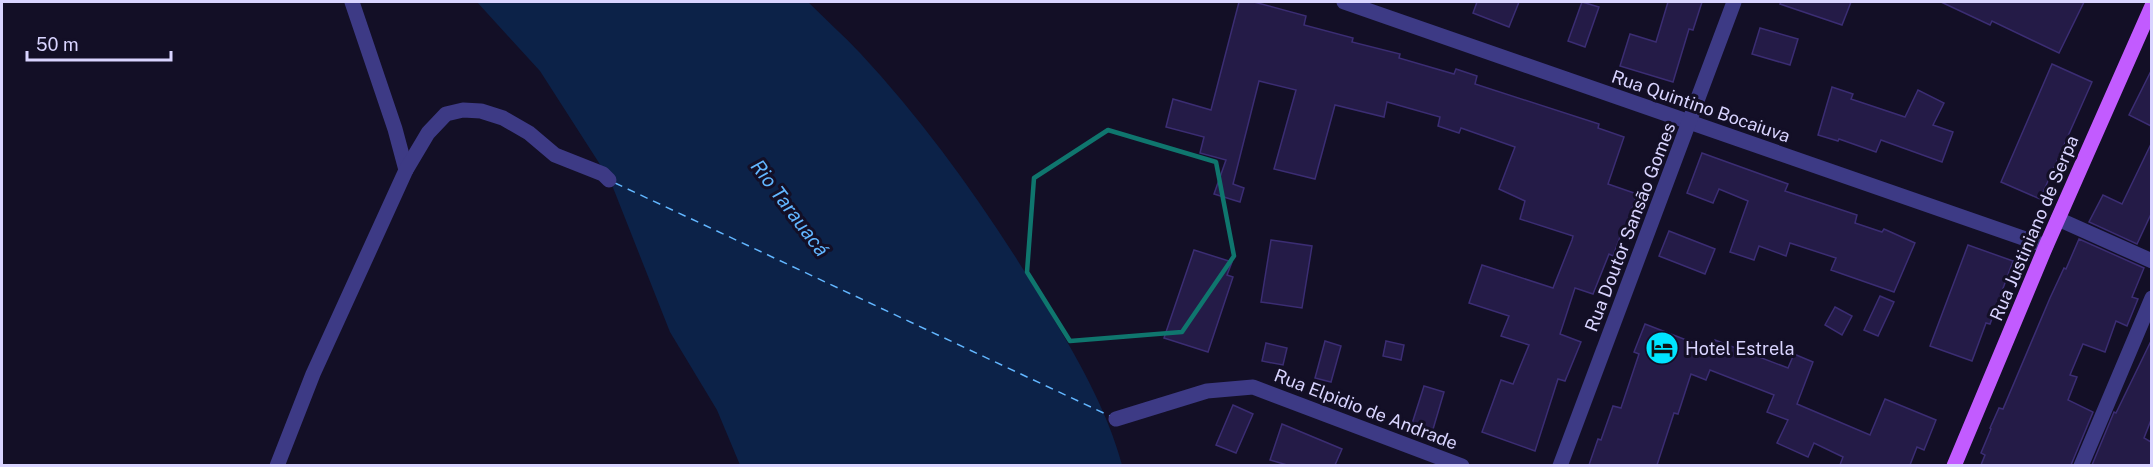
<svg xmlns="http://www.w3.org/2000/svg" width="2153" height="467" font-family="'Public Sans',sans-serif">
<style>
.water{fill:#0c2248}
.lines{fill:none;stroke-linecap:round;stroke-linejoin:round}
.ferry{stroke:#62b6ff;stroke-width:1.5;stroke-dasharray:8 6;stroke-linecap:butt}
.building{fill:#241b47;stroke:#3b2d73;stroke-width:1.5}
.minor{stroke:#3d3a85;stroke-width:15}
.major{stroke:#c25bff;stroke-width:15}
.marked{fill:none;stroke:#0f766e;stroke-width:4.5;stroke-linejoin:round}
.labels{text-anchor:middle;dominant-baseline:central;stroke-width:6;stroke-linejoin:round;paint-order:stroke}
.street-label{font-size:18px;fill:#d9d4ff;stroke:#130f26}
.poi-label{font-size:18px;fill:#d9d4ff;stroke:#130f26;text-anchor:start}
.water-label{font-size:20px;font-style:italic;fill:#62b6ff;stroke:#130f26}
</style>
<rect width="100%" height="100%" fill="#130f26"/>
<path class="water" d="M 477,2 L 808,2 C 825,19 843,35 860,53 C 931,129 992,217 1046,306 C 1076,356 1107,409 1122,465 L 740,465 L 717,410 L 670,332 L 610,180 L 540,71 Z"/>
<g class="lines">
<path class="ferry" d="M 615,183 L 1110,416"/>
</g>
<g class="building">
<path d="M 1239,2 L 1254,2 L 1306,16 L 1304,25 L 1353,38 L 1352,42 L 1400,54 L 1399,58 L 1454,74 L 1456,69 L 1477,76 L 1475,84 L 1599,124 L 1598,128 L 1624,137 L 1608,184 L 1637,194 L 1626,227 L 1624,226 L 1613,256 L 1609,254 L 1593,294 L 1575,288 L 1560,334 L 1581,342 L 1565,381 L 1558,379 L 1535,451 L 1482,432 L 1501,380 L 1513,384 L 1529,345 L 1501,336 L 1509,316 L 1469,303 L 1482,265 L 1553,288 L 1572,240 L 1573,236 L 1520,219 L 1525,201 L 1499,189 L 1515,147 L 1461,128 L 1459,133 L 1438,126 L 1440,117 L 1387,102 L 1384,117 L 1335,105 L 1315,179 L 1274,169 L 1296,90 L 1259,81 L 1233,184 L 1244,188 L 1240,202 L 1214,194 L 1226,160 L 1200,153 L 1204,137 L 1166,127 L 1173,99 L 1211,110 Z"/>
<path d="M 1477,2 L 1519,2 L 1509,27 L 1473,13 Z"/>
<path d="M 1582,2 L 1599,7 L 1585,47 L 1568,41 Z"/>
<path d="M 1668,2 L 1702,2 L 1693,30 L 1689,29 L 1673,82 L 1620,66 L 1630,34 L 1656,42 Z"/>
<path d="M 1781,2 L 1851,2 L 1842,25 L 1780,4 Z"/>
<path d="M 1941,2 L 2084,2 L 2059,53 L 1992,21 L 1990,25 Z"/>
<path d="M 1760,28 L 1798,39 L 1790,65 L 1752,54 Z"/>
<path d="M 2052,64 L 2092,82 L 2040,199 L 2001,182 Z"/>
<path d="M 2151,71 L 2151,126 L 2129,115 Z"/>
<path d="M 1832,87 L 1853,94 L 1851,99 L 1905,117 L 1918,90 L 1944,103 L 1933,125 L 1953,132 L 1942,162 L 1881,140 L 1876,152 L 1839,139 L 1838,141 L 1818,135 Z"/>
<path d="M 2151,144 L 2151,214 L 2137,244 L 2089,222 L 2103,195 L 2122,204 Z"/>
<path d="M 1702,153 L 1788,184 L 1785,191 L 1857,215 L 1855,223 L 1882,232 L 1884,229 L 1915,243 L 1894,292 L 1831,270 L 1836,258 L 1790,243 L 1786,256 L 1759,246 L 1754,260 L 1730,252 L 1748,201 L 1719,189 L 1713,203 L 1687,193 Z"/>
<path d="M 1669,231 L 1715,249 L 1705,274 L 1659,256 Z"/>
<path d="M 2079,239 L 2144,268 L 2132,297 L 2138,299 L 2127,326 L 2116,321 L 2105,352 L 2083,344 L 2070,375 L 2077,377 L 2068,400 L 2093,412 L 2071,465 L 1981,465 L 1985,455 L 1981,453 L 1991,429 L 1990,428 L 1999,408 L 2003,409 L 2050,298 L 2064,268 L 2066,269 Z"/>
<path d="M 1271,240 L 1312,246 L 1302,308 L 1261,302 Z"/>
<path d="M 1968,245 L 2013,261 L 1990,324 L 1986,323 L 1972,361 L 1930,346 Z"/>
<path d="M 1194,250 L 1232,262 L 1227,275 L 1233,277 L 1208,352 L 1164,338 Z"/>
<path d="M 1880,296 L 1894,302 L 1878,336 L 1864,330 Z"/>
<path d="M 1835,307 L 1852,316 L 1842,335 L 1825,325 Z"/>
<path d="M 1645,324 L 1712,350 L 1715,340 L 1788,368 L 1794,354 L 1813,362 L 1797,404 L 1870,435 L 1885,399 L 1936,420 L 1924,450 L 1917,447 L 1910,465 L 1840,465 L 1843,457 L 1814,443 L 1808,457 L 1777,443 L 1788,420 L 1767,412 L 1774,395 L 1710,370 L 1706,380 L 1691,374 L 1678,414 L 1674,413 L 1657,465 L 1589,465 L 1598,439 L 1601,440 L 1613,406 L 1621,408 L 1639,354 L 1634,352 Z"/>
<path d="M 1325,341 L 1341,346 L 1331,382 L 1315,378 Z"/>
<path d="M 1386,341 L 1404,345 L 1401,360 L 1383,356 Z"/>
<path d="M 2151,341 L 2151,420 L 2144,438 L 2151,442 L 2151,465 L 2092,465 L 2114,412 L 2116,413 Z"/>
<path d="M 1266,343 L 1287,348 L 1283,365 L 1262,361 Z"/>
<path d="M 1424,386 L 1444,392 L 1431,436 L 1410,430 Z"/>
<path d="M 1233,405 L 1253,414 L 1236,453 L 1216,445 Z"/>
<path d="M 1282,424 L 1342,449 L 1335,465 L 1287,465 L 1270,460 Z"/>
</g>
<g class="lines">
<g class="minor">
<path d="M 352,2 L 395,129 L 406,170"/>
<path d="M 1344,2 L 2046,246"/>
<path d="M 2058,219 L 2152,261"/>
<path d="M 1116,419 L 1207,391 L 1253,387 L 1462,466"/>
<path d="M 277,466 L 313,374 L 406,170 L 428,133 L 446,114 L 463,110 L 481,111 L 503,118 L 529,133 L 555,155 L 603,174 L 609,180"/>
<path d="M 1560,466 L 1734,2"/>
<path d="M 2081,466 L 2152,298"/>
</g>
<path class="major" d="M 1954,466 L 2046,246 L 2152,6"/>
</g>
<path class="marked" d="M 1108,130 L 1216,162 L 1234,256 L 1182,332 L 1070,341 L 1027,272 L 1034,178 Z"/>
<defs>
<symbol id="hotel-disc" viewBox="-11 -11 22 22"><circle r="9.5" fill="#00e5ff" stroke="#130f26"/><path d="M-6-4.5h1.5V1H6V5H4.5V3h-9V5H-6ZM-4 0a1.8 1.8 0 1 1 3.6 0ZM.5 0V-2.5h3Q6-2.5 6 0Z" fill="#111"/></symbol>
</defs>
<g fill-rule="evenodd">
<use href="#hotel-disc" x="1643" y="329" width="38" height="38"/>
</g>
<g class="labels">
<g class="street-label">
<text transform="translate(1701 106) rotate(19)">Rua Quintino Bocaiuva</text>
<text transform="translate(1630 227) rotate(-69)">Rua Doutor Sansão Gomes</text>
<text transform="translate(2034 228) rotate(-67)">Rua Justiniano de Serpa</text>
<text transform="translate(1366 409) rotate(21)">Rua Elpidio de Andrade</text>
</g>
<g class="poi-label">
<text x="1685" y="348">Hotel Estrela</text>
</g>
<g class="water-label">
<text transform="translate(790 208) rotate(53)">Rio Tarauacá</text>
</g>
</g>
<rect width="2153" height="467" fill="none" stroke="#d9d4ff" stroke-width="6"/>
<path d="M27 51v9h144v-9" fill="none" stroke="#d9d4ff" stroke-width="3"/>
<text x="36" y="51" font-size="18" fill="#d9d4ff" stroke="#130f26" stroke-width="4.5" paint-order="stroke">50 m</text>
</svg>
